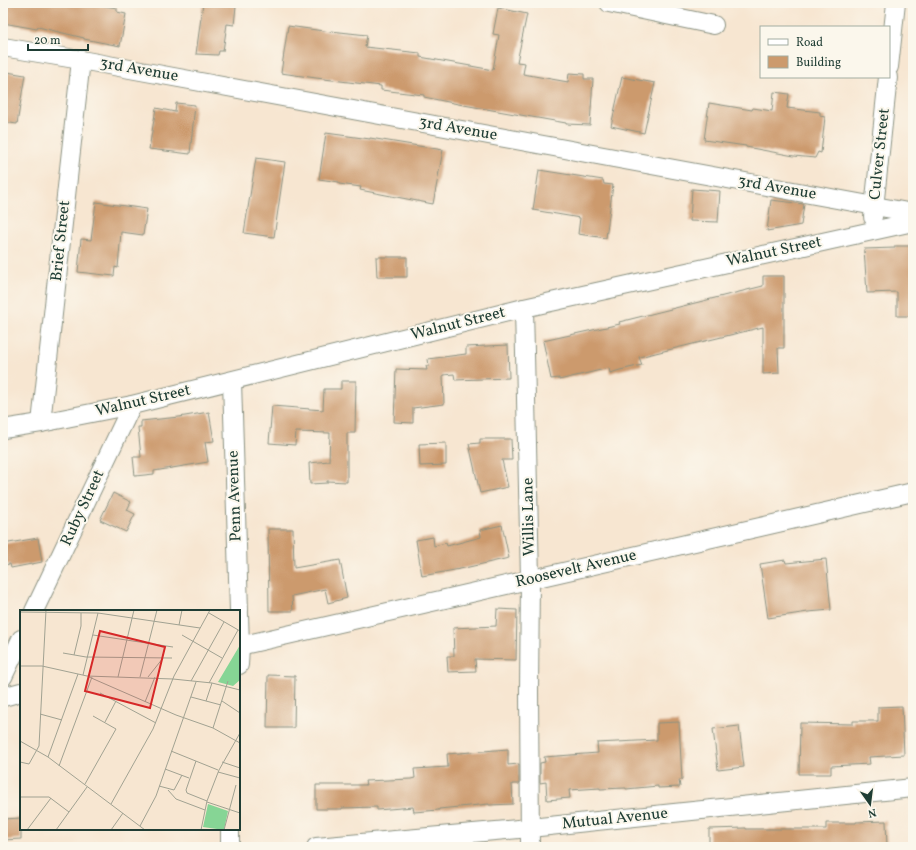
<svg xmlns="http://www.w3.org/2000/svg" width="916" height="850" font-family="Vollkorn,serif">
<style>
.building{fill:#cc9a6d}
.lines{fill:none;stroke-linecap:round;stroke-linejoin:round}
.street-casing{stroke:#8b9282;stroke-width:20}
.street{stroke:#fff;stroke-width:18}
.labels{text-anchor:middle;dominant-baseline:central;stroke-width:4;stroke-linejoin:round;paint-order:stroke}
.street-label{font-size:16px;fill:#1f3d34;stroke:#fbf7ec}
.inset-river{fill:none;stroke:#5bc8d0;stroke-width:2}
.inset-road{fill:none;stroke:#a1a292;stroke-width:1}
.view{fill:#d62828;fill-opacity:0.15;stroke:#d62828;stroke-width:2}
.inset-edge{fill:none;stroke:#1f3d34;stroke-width:2}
</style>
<rect width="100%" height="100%" fill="#fbf7ec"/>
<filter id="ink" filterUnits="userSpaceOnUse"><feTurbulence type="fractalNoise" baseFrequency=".025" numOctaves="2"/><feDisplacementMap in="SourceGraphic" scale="8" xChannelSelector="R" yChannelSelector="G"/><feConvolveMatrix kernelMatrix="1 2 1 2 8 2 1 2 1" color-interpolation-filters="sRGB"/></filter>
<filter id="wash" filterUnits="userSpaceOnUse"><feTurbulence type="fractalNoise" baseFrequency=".012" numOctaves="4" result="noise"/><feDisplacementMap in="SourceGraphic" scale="16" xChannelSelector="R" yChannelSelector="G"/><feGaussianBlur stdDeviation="0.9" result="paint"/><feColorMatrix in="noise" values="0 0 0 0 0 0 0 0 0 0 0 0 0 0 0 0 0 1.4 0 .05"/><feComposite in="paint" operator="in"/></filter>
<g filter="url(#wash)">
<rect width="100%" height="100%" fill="#f7e6d1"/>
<g id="blocks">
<g class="building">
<path d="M 4,3 L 87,3 L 117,8 L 117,12 L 126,14 L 120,46 L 84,39 L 84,38 L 38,27 L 37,29 L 3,23 L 3,10 Z"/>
<path d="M 203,3 L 217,3 L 236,6 L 234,25 L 227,24 L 223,51 L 219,51 L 218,55 L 196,54 Z"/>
<path d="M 498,8 L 527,14 L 517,62 L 525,63 L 523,74 L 568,82 L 569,73 L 584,74 L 584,79 L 593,79 L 590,125 L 566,124 L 566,123 L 458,104 L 424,97 L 424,95 L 381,90 L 381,86 L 316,78 L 281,73 L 288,26 L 331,32 L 331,31 L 367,35 L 365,47 L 420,53 L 420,57 L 493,70 L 499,35 L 493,34 Z"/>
<path d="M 7,72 L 25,75 L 17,124 L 3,122 L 3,99 Z"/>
<path d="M 622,77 L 655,83 L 644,133 L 611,126 Z"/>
<path d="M 774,92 L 789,94 L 787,108 L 820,112 L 820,116 L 825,117 L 821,153 L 818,152 L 815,158 L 794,156 L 746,147 L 746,146 L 704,140 L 709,103 L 752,110 L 753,108 L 772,111 Z"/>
<path d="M 176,103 L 195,105 L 190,154 L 149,149 L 156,108 L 175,112 Z"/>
<path d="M 326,133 L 370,139 L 370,138 L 443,150 L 433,204 L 360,190 L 361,187 L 339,184 L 339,182 L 319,179 Z"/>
<path d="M 256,158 L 285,162 L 274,237 L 244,233 Z"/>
<path d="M 539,170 L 603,180 L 604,184 L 613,185 L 606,238 L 578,234 L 580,218 L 533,210 Z"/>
<path d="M 692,189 L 720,191 L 718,222 L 690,221 Z"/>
<path d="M 771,200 L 804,204 L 801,225 L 767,231 Z"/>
<path d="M 96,202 L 147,209 L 143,235 L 121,232 L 118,268 L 115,267 L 114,276 L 78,272 L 81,239 L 91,240 Z"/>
<path d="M 895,246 L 913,246 L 913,316 L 897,316 L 897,292 L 867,293 L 864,249 L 895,248 Z"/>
<path d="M 376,257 L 407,257 L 407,277 L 377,277 Z"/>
<path d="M 763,276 L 784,276 L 784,348 L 778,348 L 779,373 L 763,374 L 763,327 L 639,357 L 642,365 L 620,370 L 610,373 L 609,368 L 559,380 L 559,378 L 551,379 L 543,341 L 620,324 L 619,322 L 763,286 Z"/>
<path d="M 508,345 L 509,378 L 455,380 L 454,374 L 443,375 L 444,404 L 413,408 L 413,423 L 394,422 L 396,369 L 427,370 L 426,366 L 429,366 L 428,359 L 466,354 L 466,347 Z"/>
<path d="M 341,381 L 356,381 L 355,433 L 347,433 L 347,482 L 327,481 L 327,483 L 310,484 L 309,463 L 329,461 L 330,433 L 296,432 L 295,445 L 269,443 L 272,406 L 323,410 L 324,389 L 341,389 Z"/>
<path d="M 209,412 L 214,441 L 205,442 L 208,462 L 154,471 L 154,474 L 135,476 L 133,457 L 141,457 L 138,427 L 141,427 L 141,421 L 179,417 Z"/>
<path d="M 480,439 L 511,439 L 512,460 L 502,460 L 508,487 L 480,493 L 469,444 L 480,443 Z"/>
<path d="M 446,443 L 446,465 L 420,466 L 419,444 Z"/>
<path d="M 113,493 L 131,502 L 127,510 L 135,514 L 126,532 L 100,520 Z"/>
<path d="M 502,525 L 509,558 L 460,569 L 422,576 L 416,540 L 433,537 L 434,546 L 446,543 L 447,546 L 481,537 L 480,530 Z"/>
<path d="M 268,529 L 293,529 L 294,568 L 340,560 L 347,598 L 328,603 L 325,589 L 292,596 L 293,611 L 269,611 Z"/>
<path d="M 38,538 L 42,562 L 11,568 L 10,564 L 3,565 L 3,544 Z"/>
<path d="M 826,559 L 831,610 L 808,612 L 768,618 L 760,564 L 785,560 L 786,563 Z"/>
<path d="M 497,609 L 517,610 L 516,660 L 475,659 L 476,671 L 448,672 L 447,656 L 454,656 L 453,628 L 496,626 Z"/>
<path d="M 268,675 L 295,676 L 294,728 L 267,728 Z"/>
<path d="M 902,706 L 904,755 L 869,757 L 870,764 L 831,766 L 831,774 L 799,774 L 800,723 L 853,724 L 853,721 L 878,721 L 878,707 Z"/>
<path d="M 679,722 L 682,780 L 679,780 L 680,787 L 658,788 L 658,786 L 626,789 L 626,788 L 600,789 L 600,788 L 569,790 L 570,798 L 547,800 L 546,782 L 540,783 L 540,763 L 545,762 L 544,757 L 598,753 L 597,743 L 657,740 L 657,723 Z"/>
<path d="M 739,726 L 744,767 L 718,770 L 713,729 Z"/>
<path d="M 508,749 L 508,765 L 519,764 L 519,784 L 512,784 L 513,804 L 489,805 L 489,804 L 439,809 L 439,810 L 414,812 L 413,807 L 377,810 L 377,807 L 342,808 L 342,809 L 316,809 L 316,785 L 366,785 L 365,781 L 411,779 L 415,778 L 414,769 L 448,767 L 447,754 Z"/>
<path d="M 21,818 L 21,839 L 3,840 L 3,819 Z"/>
<path d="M 886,821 L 887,847 L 709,847 L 709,829 L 746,828 L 746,829 L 826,829 L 826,823 L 856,823 L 856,822 Z"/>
</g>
</g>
</g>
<g filter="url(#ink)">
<use href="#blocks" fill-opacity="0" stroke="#8b9282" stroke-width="1"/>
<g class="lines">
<defs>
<g id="street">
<path d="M 609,3 L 714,25"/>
<path d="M 3,47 L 81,60 L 913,213"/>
<path d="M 889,67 L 896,3"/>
<path d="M 873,217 L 888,77"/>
<path d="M 524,308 L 530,579 L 529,691 L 530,847"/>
<path d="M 232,381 L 239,611"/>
<path d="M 41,423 L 81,60"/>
<path d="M 3,429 L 41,423 L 132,405 L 524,308 L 913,222"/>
<path d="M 34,611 L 132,405"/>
<path d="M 239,614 L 240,646 L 239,665"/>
<path d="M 239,646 L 913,492"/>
<path d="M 3,677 L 21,639"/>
<path d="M 3,697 L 21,692"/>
<path d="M 230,847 L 230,829"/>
<path d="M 316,847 L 530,828 L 913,788"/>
</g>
</defs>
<use href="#street" class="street-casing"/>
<use href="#street" class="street"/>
</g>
</g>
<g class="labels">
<g class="street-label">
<text transform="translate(139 70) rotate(10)">3rd Avenue</text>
<text transform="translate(458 129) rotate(10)">3rd Avenue</text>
<text transform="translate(880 154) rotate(-84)">Culver Street</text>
<text transform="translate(777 188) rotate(10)">3rd Avenue</text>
<text transform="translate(61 241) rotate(-84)">Brief Street</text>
<text transform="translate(774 252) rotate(-12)">Walnut Street</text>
<text transform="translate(458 324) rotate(-14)">Walnut Street</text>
<text transform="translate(143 401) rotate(-13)">Walnut Street</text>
<text transform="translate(235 496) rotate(-92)">Penn Avenue</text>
<text transform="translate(83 508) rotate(-65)">Ruby Street</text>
<text transform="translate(529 517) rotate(-91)">Willis Lane</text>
<text transform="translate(576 569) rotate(-13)">Roosevelt Avenue</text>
<text transform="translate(615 819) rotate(-6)">Mutual Avenue</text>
</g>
</g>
<g transform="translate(20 610)">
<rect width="220" height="220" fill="#f7e6d1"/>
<path d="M 220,35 L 220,70 L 213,76 L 198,72 ZM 188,194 L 208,201 L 204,220 L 183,217 Z" fill="#86d595"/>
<path class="inset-river" d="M 168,0 L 181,0"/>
<path class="inset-road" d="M 0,2 L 78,3 L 180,18M 189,3 L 220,21M 159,15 L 162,0M 73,25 L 153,37M 162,25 L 202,48M 43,43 L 66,47 L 152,48M 54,45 L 61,16 L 61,3M 0,56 L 22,56 L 67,66 L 153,69 L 192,73 L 220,80M 63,65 L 78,3M 69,67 L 156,105 L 193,118 L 220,133M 98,67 L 114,0M 120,67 L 137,0M 128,67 L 143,48M 171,71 L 204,12M 189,73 L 218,20M 80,83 L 136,113M 171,87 L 201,95M 186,91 L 192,73M 202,91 L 220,103M 125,92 L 135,67M 20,104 L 42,110M 85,112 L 96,91M 193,118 L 208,71M 0,131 L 28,147 L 125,220M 151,141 L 198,160M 28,147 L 58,64M 176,151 L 166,180 L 167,183 L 187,191M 0,152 L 9,154 L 19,136 L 26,0M 202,152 L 220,158M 39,156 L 72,67M 145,159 L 169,168M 198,162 L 220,168M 65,174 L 96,119 L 73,106M 139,176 L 154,180 L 162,165M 148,180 L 156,189 L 185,200M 0,187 L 29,187 L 49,202M 187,192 L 220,203M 91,194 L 133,119 L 154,66 L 190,0M 120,216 L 136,186 L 176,72M 7,220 L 31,188M 36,220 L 67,177M 91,220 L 103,203M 181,220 L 187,191 L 199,160 L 220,123M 204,220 L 216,175"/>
<path class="view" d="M 80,21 L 145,37 L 130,98 L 65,81 Z"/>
<rect width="220" height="220" class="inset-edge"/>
</g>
<rect width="916" height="850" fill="none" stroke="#fbf7ec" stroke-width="16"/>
<rect x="760" y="26" width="130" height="52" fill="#fbf7ec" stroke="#a3ada2"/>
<rect x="768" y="39" width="20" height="6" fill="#ffffff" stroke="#a3ada2"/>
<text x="796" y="46" font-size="12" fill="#1f3d34">Road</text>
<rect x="768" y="56" width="20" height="12" fill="#cc9a6d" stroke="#a3ada2"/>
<text x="796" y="66" font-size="12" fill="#1f3d34">Building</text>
<g transform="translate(870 804) rotate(166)" stroke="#fbf7ec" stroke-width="3" paint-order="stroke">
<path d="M0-3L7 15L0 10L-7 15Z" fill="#1f3d34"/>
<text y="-6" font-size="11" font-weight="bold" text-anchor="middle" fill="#1f3d34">N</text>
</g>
<path d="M28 44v6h60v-6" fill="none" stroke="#1f3d34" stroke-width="2"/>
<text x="34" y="44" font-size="12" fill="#1f3d34" stroke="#fbf7ec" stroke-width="3" paint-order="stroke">20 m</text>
</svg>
